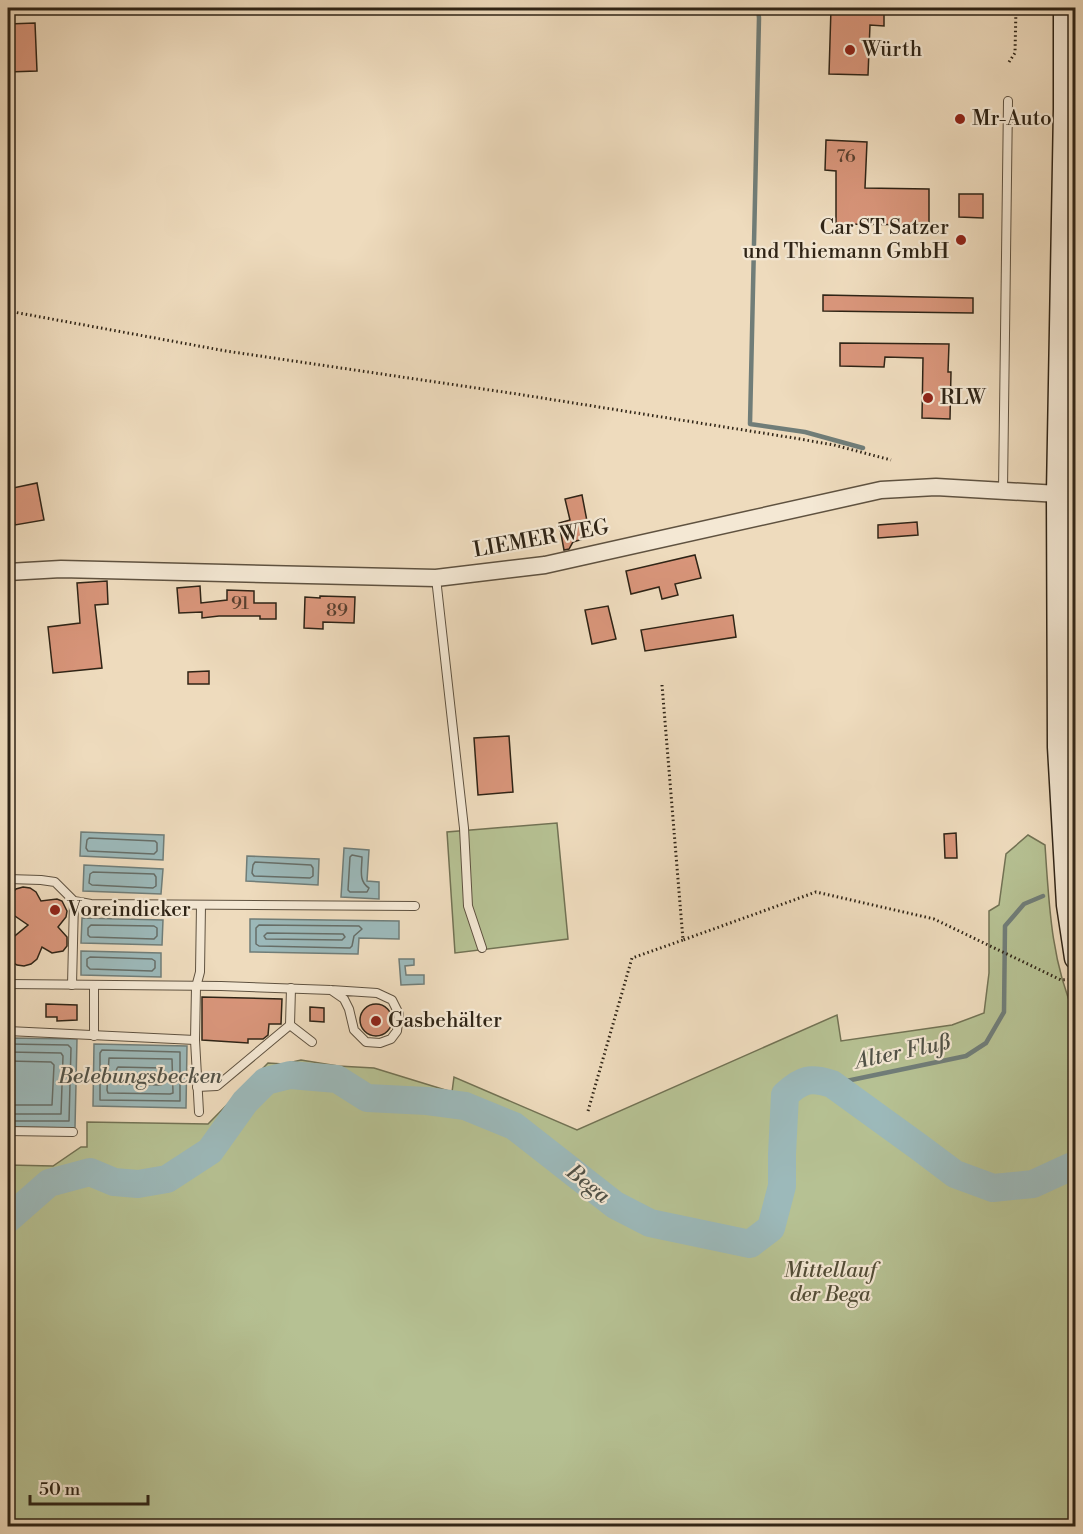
<svg xmlns="http://www.w3.org/2000/svg" width="1083" height="1534" font-family="'Libre Bodoni',serif">
<style>
.green{fill:#b6c193;stroke:#727254;stroke-width:1.5}
.water{fill:#9cb9ba;stroke:#707d78;stroke-width:1.5}
.lines{fill:none;stroke-linecap:round;stroke-linejoin:round}
.shore{stroke:#666e68;stroke-width:1.5}
.stream{stroke:#707d78;stroke-width:4.5}
.river{stroke:#9cb9ba;stroke-width:28}
.building{fill:#d8957a;stroke:#2f2416;stroke-width:1.5}
.lane-casing{stroke:#5f5240;stroke-width:10}
.street-casing{stroke:#5f5240;stroke-width:19}
.secondary-casing{stroke:#2f2416;stroke-width:25}
.path{stroke:#2f2416;stroke-width:3;stroke-dasharray:1.5 3;stroke-linecap:butt}
.lane{stroke:#f4e8d4;stroke-width:8}
.street{stroke:#f4e8d4;stroke-width:16}
.secondary{stroke:#f4e8d4;stroke-width:22}
.poi-dot{fill:#8f2418;stroke:#f4e8d4;stroke-width:2}
.labels{text-anchor:middle;dominant-baseline:central;stroke-width:4.5;stroke-linejoin:round;paint-order:stroke}
.number-label{font-size:18px;fill:#59402f}
.poi-label{font-size:21px;fill:#2f2416;stroke:#f4e8d4;text-anchor:start}
.street-label{font-size:21px;fill:#2f2416;stroke:#f4e8d4}
.park-label{font-size:21px;font-style:italic;fill:#514b35;stroke:#f4e8d4}
.water-label{font-size:22px;font-style:italic;fill:#505147;stroke:#f4e8d4}
</style>
<rect width="100%" height="100%" fill="#eedbbd"/>
<filter id="stains"><feTurbulence type="fractalNoise" baseFrequency=".00333" numOctaves="4"/><feColorMatrix values="0 0 0 0 .2 0 0 0 0 .09 0 0 0 0 .02 0 0 0 .5 -.17"/></filter>
<radialGradient id="worn" r=".72"><stop offset=".6" stop-color="#630" stop-opacity="0"/><stop offset="1" stop-color="#630" stop-opacity=".3"/></radialGradient>
<g class="green">
<path d="M 557,823 L 568,939 L 455,953 L 447,832 Z"/>
<path d="M 1028,835 L 1045,845 C 1049,904 1051,961 1075,1015 L 1075,1526 L 8,1526 L 8,1165 L 53,1166 L 81,1147 L 87,1147 L 87,1122 L 208,1124 L 268,1063 L 284,1064 L 301,1060 L 338,1066 L 374,1068 L 452,1092 L 454,1077 L 577,1130 L 837,1015 L 841,1041 L 952,1025 L 984,1013 L 989,973 L 989,911 L 999,905 L 1006,854 Z"/>
</g>
<g class="water">
<path d="M 81,832 L 164,835 L 163,860 L 80,856 Z"/>
<path d="M 344,848 L 369,850 L 367,881 L 379,882 L 379,899 L 341,897 Z"/>
<path d="M 247,856 L 319,859 L 318,885 L 246,881 Z"/>
<path d="M 84,865 L 163,869 L 161,894 L 83,891 Z"/>
<path d="M 82,918 L 163,920 L 162,945 L 81,943 Z"/>
<path d="M 250,919 L 399,921 L 399,939 L 359,938 L 358,954 L 250,952 Z"/>
<path d="M 81,951 L 161,953 L 161,977 L 81,975 Z"/>
<path d="M 399,959 L 414,959 L 414,965 L 405,966 L 406,975 L 424,975 L 424,984 L 401,985 Z"/>
<path d="M 8,1038 L 77,1039 L 75,1128 L 8,1127 Z"/>
<path d="M 94,1044 L 187,1046 L 186,1108 L 93,1106 Z"/>
</g>
<g class="lines">
<g class="shore">
<path d="M 89,838 L 155,841 L 157,843 L 157,851 L 154,854 L 88,851 L 86,848 L 87,840 Z"/>
<path d="M 352,855 L 362,857 C 362,869 358,881 369,888 L 367,892 L 350,892 L 348,890 L 350,857 Z"/>
<path d="M 255,862 L 311,865 L 313,868 L 313,876 L 310,878 L 254,876 L 252,873 L 253,865 Z"/>
<path d="M 93,872 L 154,874 L 156,877 L 156,886 L 153,888 L 92,885 L 89,883 L 90,874 Z"/>
<path d="M 91,925 L 154,926 L 157,928 L 157,936 L 154,939 L 90,937 L 88,935 L 88,928 Z"/>
<path d="M 259,925 L 359,926 L 362,929 L 354,936 L 352,946 L 350,948 L 259,946 L 256,944 L 256,928 Z"/>
<path d="M 267,933 L 343,934 L 345,937 L 342,940 L 266,939 L 264,936 Z"/>
<path d="M 90,957 L 152,959 L 155,961 L 155,968 L 152,971 L 90,969 L 87,966 L 87,959 Z"/>
<path d="M 8,1044 L 68,1045 L 71,1048 L 69,1121 L 8,1121"/>
<path d="M 102,1050 L 180,1052 L 180,1101 L 100,1100 L 100,1053 Z"/>
<path d="M 8,1052 L 61,1053 L 63,1056 L 61,1114 L 8,1114"/>
<path d="M 109,1058 L 172,1059 L 173,1093 L 170,1094 L 108,1093 L 107,1090 Z"/>
<path d="M 8,1061 L 51,1062 L 54,1065 L 52,1105 L 8,1105"/>
<path d="M 118,1067 L 162,1068 L 164,1071 L 164,1083 L 161,1085 L 118,1084 C 115,1081 115,1070 118,1067 Z"/>
</g>
<g class="stream">
<path d="M 758,8 L 759,18 L 750,424 L 805,432 L 863,448"/>
<path d="M 832,1084 L 966,1056 L 986,1043 L 1004,1012 L 1005,926 L 1024,904 L 1043,896"/>
</g>
<path class="river" d="M 8,1219 L 49,1183 L 90,1172 L 114,1182 L 138,1184 L 167,1179 L 210,1151 L 245,1102 L 266,1081 L 290,1075 L 337,1079 L 367,1098 L 427,1101 L 465,1106 L 514,1126 L 615,1205 L 650,1223 L 750,1244 L 771,1228 L 782,1186 L 782,1154 L 785,1095 C 802,1079 810,1077 832,1084 L 919,1147 L 955,1174 L 993,1188 L 1033,1184 L 1070,1167 L 1076,1167"/>
</g>
<g class="building">
<path d="M 831,8 L 856,8 L 856,11 L 884,12 L 884,26 L 870,25 L 868,75 L 829,74 Z"/>
<path d="M 35,23 L 37,71 L 8,72 L 8,24 Z"/>
<path d="M 826,140 L 867,142 L 865,188 L 929,189 L 929,225 L 836,224 L 836,171 L 825,170 Z"/>
<path d="M 959,194 L 983,194 L 983,218 L 959,217 Z"/>
<path d="M 823,295 L 973,298 L 973,313 L 823,311 Z"/>
<path d="M 840,343 L 949,344 L 948,372 L 951,372 L 950,419 L 922,418 L 923,358 L 885,357 L 884,367 L 840,366 Z"/>
<path d="M 37,483 L 44,520 L 15,525 L 8,489 Z"/>
<path d="M 582,495 L 587,521 L 584,521 L 586,530 L 582,531 L 583,539 L 573,542 L 569,549 L 564,550 L 559,523 L 570,520 L 565,499 Z"/>
<path d="M 917,522 L 918,535 L 878,538 L 878,525 Z"/>
<path d="M 695,555 L 701,578 L 675,584 L 678,595 L 662,599 L 659,587 L 631,594 L 626,571 Z"/>
<path d="M 107,581 L 108,604 L 95,605 L 102,668 L 53,673 L 48,627 L 80,623 L 77,583 Z"/>
<path d="M 200,586 L 201,603 L 227,600 L 227,590 L 254,591 L 254,603 L 276,603 L 276,619 L 260,619 L 260,616 L 219,616 L 202,618 L 202,612 L 179,613 L 177,588 Z"/>
<path d="M 320,596 L 355,597 L 354,623 L 323,622 L 323,629 L 304,628 L 305,597 L 320,598 Z"/>
<path d="M 608,606 L 616,639 L 592,644 L 585,610 Z"/>
<path d="M 733,615 L 736,637 L 645,651 L 641,630 Z"/>
<path d="M 209,671 L 209,684 L 188,684 L 188,672 Z"/>
<path d="M 509,736 L 513,792 L 478,795 L 474,738 Z"/>
<path d="M 956,833 L 957,858 L 945,858 L 944,834 Z"/>
<path d="M 23,887 L 30,888 L 36,892 L 41,901 L 57,899 L 62,901 L 67,911 L 66,917 L 58,927 L 67,937 L 67,946 L 63,951 L 52,953 L 42,947 L 37,959 L 31,964 L 24,966 L 17,965 L 11,961 L 8,952 L 10,940 L 28,925 L 12,914 L 8,908 L 8,900 L 11,894 L 16,889 Z"/>
<path d="M 202,997 L 282,999 L 281,1024 L 269,1024 L 268,1035 L 263,1039 L 248,1039 L 248,1043 L 202,1040 Z"/>
<circle cx="376" cy="1020" r="16"/>
<path d="M 46,1004 L 77,1005 L 77,1020 L 57,1021 L 57,1017 L 46,1017 Z"/>
<path d="M 310,1007 L 324,1008 L 324,1022 L 310,1021 Z"/>
</g>
<g class="lines">
<defs>
<g id="lane">
<path d="M 1003,490 L 1008,101"/>
<path d="M 436,578 L 464,828 L 468,906 L 482,948"/>
<path d="M 8,879 L 41,880 L 55,882 L 74,901 L 91,904 L 415,906"/>
<path d="M 8,984 L 221,986 L 331,990 L 377,993 L 392,1000 L 399,1014 L 397,1031 L 391,1039 L 380,1043 L 366,1042 L 354,1030 L 349,1009 L 344,999 L 331,990"/>
<path d="M 72,985 L 74,901"/>
<path d="M 94,985 L 94,1036"/>
<path d="M 291,988 L 290,1025 L 312,1042"/>
<path d="M 8,1031 L 195,1040"/>
<path d="M 197,1087 L 217,1086 L 290,1025"/>
<path d="M 199,1112 L 195,1040 L 196,987 L 200,972 L 201,905"/>
<path d="M 8,1131 L 73,1132"/>
</g>
<path id="street" d="M 8,572 L 61,569 L 436,578 L 545,565 L 881,490 L 936,487 L 1076,495"/>
<path id="secondary" d="M 1065,8 L 1065,109 L 1058,493 L 1059,747 L 1068,905 L 1076,958"/>
</defs>
<use href="#lane" class="lane-casing"/>
<use href="#street" class="street-casing"/>
<use href="#secondary" class="secondary-casing"/>
<g class="path">
<path d="M 1009,62 L 1015,53 L 1016,8"/>
<path d="M 8,311 L 226,351 L 517,394 L 794,438 L 834,445 L 891,460"/>
<path d="M 662,685 L 683,940 L 816,892 L 934,919 L 1061,980 L 1076,979"/>
<path d="M 588,1111 L 632,958 L 683,940"/>
</g>
<use href="#lane" class="lane"/>
<use href="#street" class="street"/>
<use href="#secondary" class="secondary"/>
</g>
<g class="poi-dot">
<circle cx="850" cy="50" r="6"/>
<circle cx="960" cy="119" r="6"/>
<circle cx="961" cy="240" r="6"/>
<circle cx="928" cy="398" r="6"/>
<circle cx="55" cy="910" r="6"/>
<circle cx="376" cy="1021" r="6"/>
</g>
<g class="labels">
<g class="number-label">
<text x="846" y="156">76</text>
<text x="240" y="603">91</text>
<text x="337" y="610">89</text>
</g>
<g class="poi-label">
<text x="862" y="50">Würth</text>
<text x="972" y="119">Mr-Auto</text>
<text x="949" y="228" text-anchor="end">Car ST Satzer<tspan x="949" dy="24">und Thiemann GmbH</tspan></text>
<text x="940" y="398">RLW</text>
<text x="67" y="910">Voreindicker</text>
<text x="388" y="1021">Gasbehälter</text>
</g>
<g class="street-label">
<text transform="translate(541 539) rotate(-10)">LIEMER WEG</text>
</g>
<g class="park-label">
<text x="830" y="1271">Mittellauf<tspan x="830" dy="24">der Bega</tspan></text>
</g>
<g class="water-label">
<text transform="translate(903 1052) rotate(-12)">Alter Fluß</text>
<text x="140" y="1076">Belebungsbecken</text>
<text transform="translate(588 1184) rotate(38)">Bega</text>
</g>
</g>
<rect width="1083" height="1534" fill="none" stroke="#eedbbd" stroke-width="30"/>
<rect x="9" y="9" width="1065" height="1516" fill="none" stroke="#2f2416" stroke-width="3"/>
<rect x="15" y="15" width="1053" height="1504" fill="none" stroke="#2f2416" stroke-width="1.5"/>
<path d="M30 1495v9h118v-9" fill="none" stroke="#2f2416" stroke-width="3"/>
<text x="39" y="1495" font-size="18" fill="#2f2416" stroke="#f4e8d4" stroke-width="4.5" paint-order="stroke">50 m</text>
<rect width="100%" height="100%" filter="url(#stains)"/>
<rect width="100%" height="100%" fill="url(#worn)"/>
</svg>
